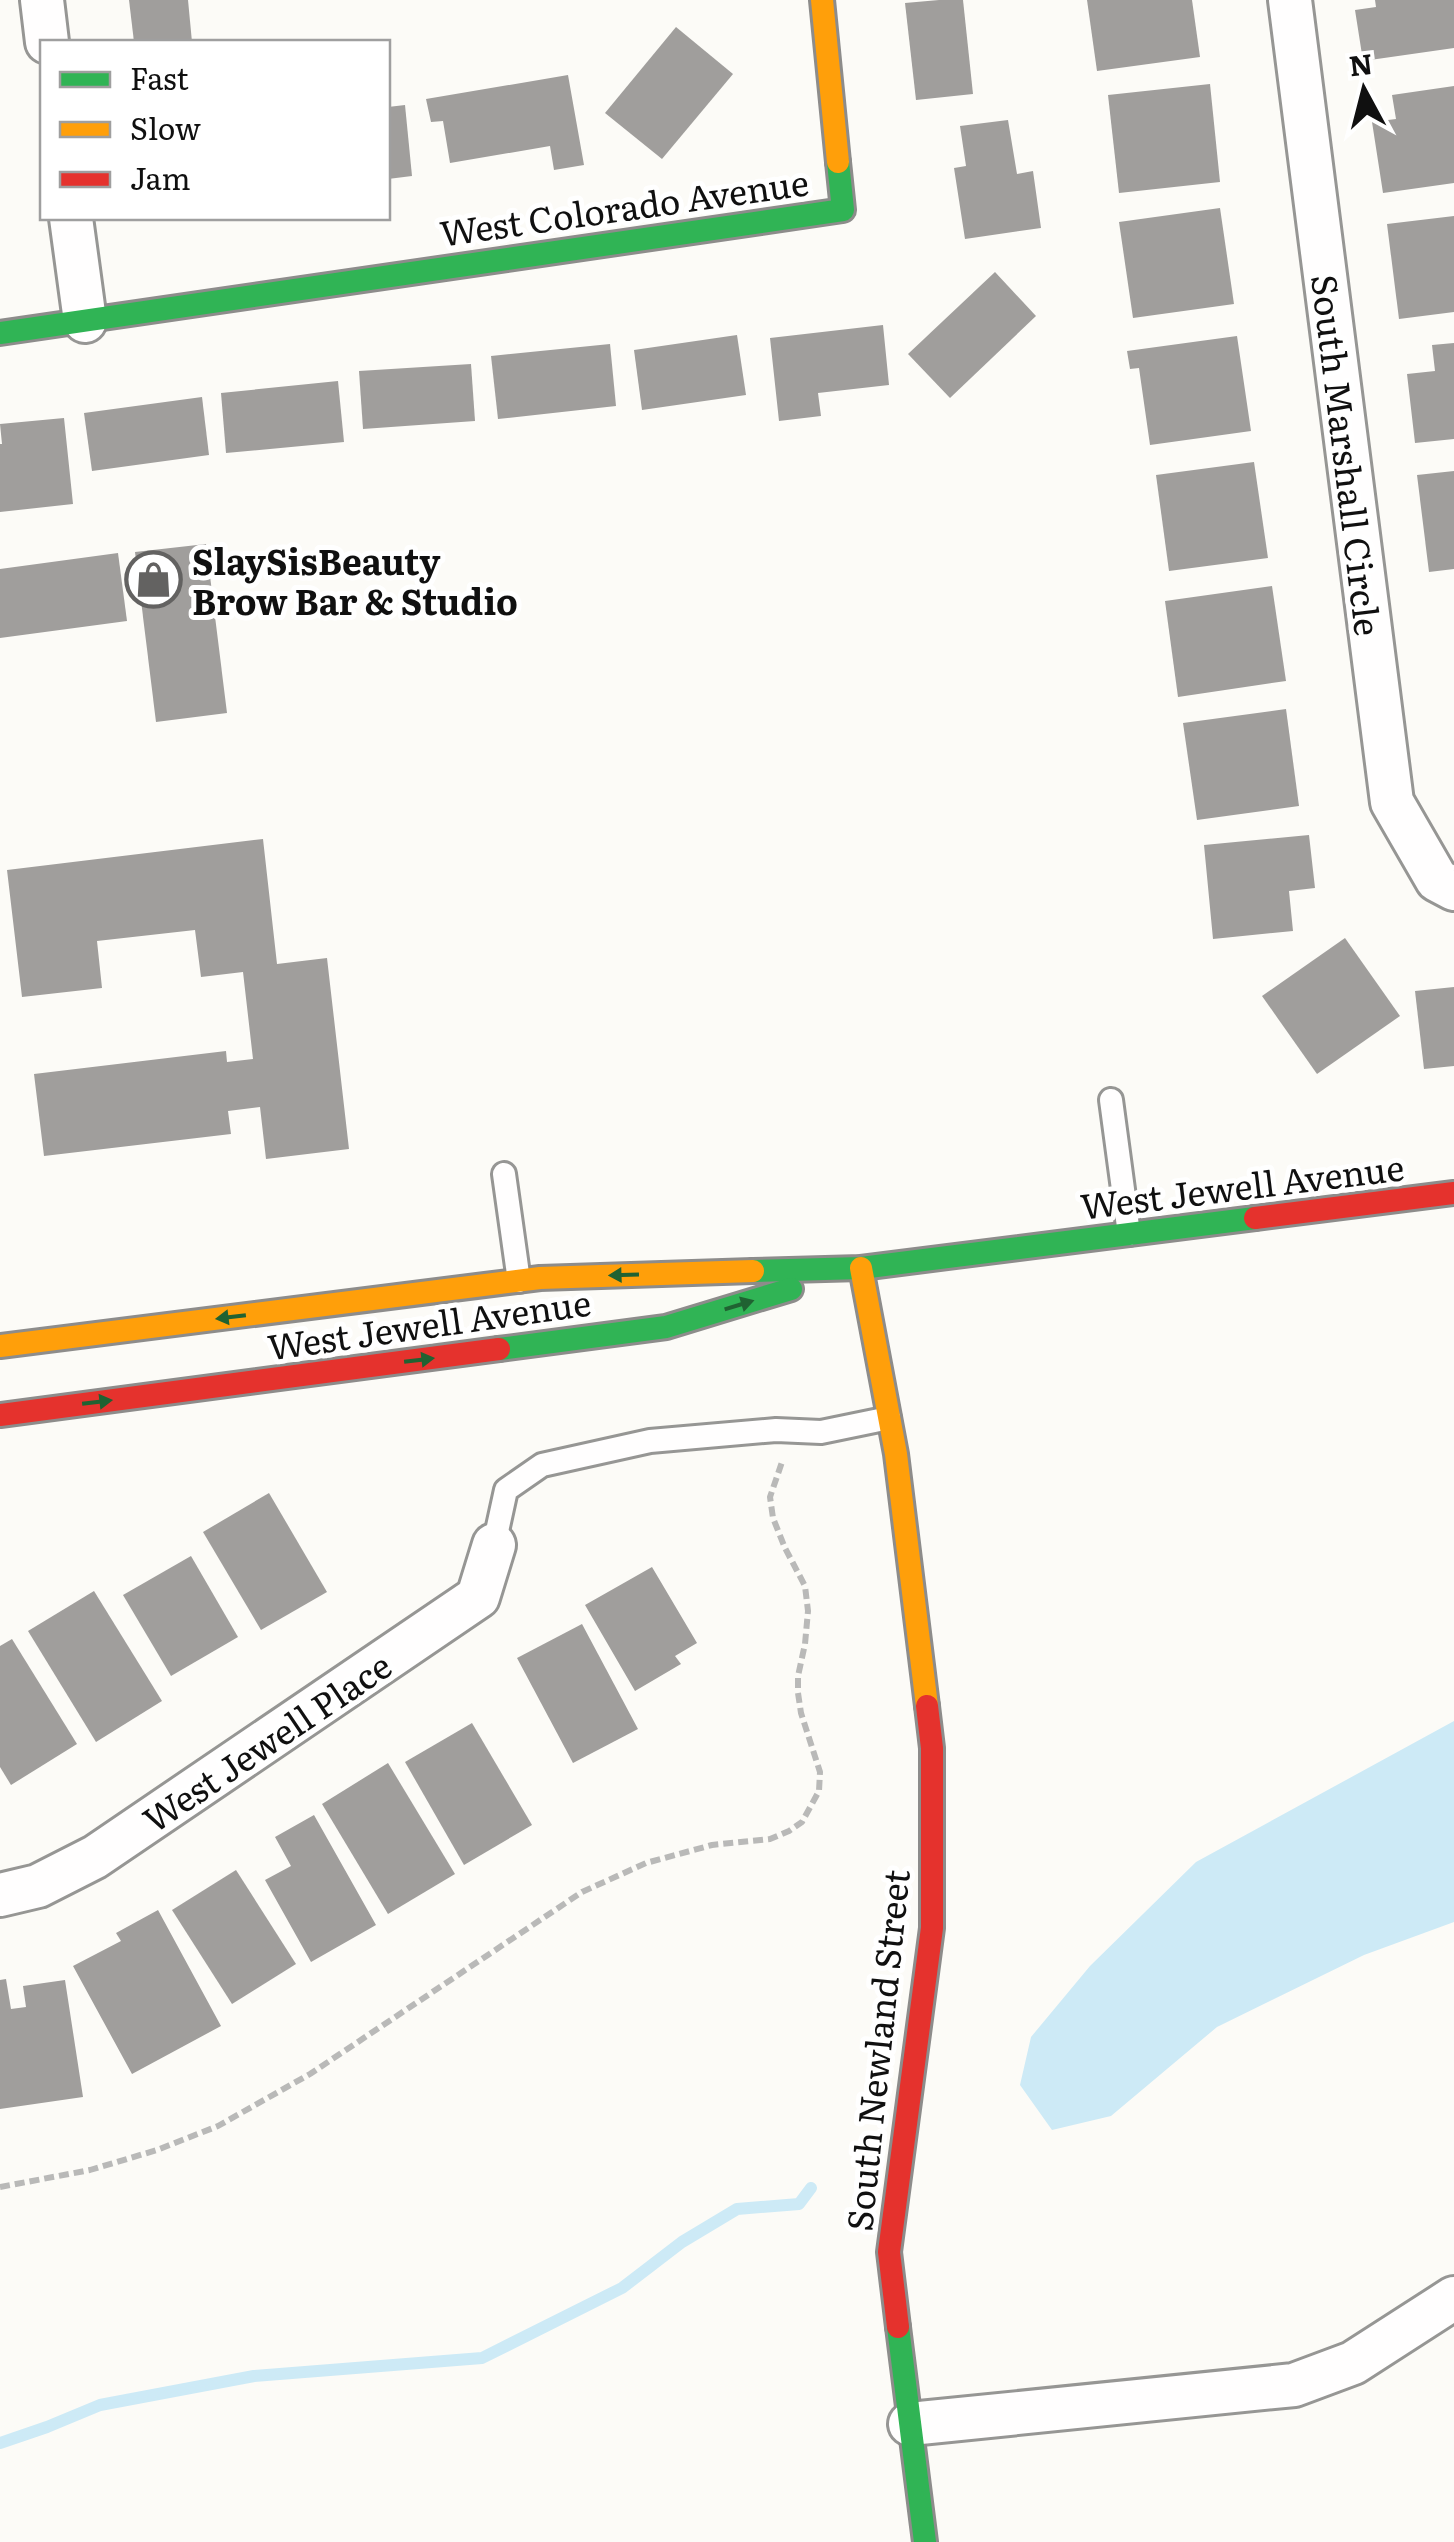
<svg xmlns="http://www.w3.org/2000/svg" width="1454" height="2542" font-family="Literata,serif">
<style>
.water{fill:#cdeaf6}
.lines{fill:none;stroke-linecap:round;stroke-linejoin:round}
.stream{stroke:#cdeaf6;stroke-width:12}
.building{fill:#a09e9c}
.lane-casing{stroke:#969694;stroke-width:28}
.street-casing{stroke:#969694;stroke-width:48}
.fast-casing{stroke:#8d8c8b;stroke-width:28}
.slow-casing{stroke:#8d8c8b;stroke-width:28}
.jam-casing{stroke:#8d8c8b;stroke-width:28}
.path{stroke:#b9b9b8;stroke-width:6;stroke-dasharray:10 5;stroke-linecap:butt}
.lane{stroke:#fffefe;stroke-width:22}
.street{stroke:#fffefe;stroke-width:42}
.fast{stroke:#30b455;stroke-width:22}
.slow{stroke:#ff9f0a;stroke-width:22}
.jam{stroke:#e5322d;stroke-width:22}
.oneway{fill:#206232}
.labels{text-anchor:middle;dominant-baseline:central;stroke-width:10;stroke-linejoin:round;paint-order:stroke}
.street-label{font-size:35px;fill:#101010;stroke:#fff}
.poi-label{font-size:35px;font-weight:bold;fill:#101010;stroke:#fff;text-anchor:start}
</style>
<rect width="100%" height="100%" fill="#fcfbf7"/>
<path class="water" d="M 1454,1721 L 1454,1922 L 1364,1955 L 1217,2027 L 1111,2116 L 1052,2130 L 1020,2085 L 1031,2037 L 1090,1966 L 1196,1862 Z"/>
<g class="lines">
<path class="stream" d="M 0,2443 L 47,2427 L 100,2405 L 254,2376 L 482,2358 L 622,2288 L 682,2242 L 737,2209 L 799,2204 L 811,2188"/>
</g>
<g class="building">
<path d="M 129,0 L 188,0 L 192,42 L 134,42 Z"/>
<path d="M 939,0 L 963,0 L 973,94 L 916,100 L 905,3 Z"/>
<path d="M 1087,0 L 1192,0 L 1200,57 L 1097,71 Z"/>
<path d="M 1375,0 L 1454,0 L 1454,48 L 1363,61 L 1355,10 L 1376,7 Z"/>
<path d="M 676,27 L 733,74 L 662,159 L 605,113 Z"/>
<path d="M 568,75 L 584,165 L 554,170 L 550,146 L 450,163 L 443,121 L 431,122 L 426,99 Z"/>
<path d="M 1210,84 L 1220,182 L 1119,193 L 1108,95 Z"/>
<path d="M 1454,86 L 1454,183 L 1383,193 L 1372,122 L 1396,119 L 1392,95 Z"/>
<path d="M 405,105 L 412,176 L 388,179 L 388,107 Z"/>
<path d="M 1008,120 L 1017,174 L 1033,171 L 1041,228 L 965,239 L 954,168 L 966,166 L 960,126 Z"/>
<path d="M 1220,208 L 1234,304 L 1133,318 L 1119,222 Z"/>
<path d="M 1454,216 L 1454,312 L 1399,319 L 1387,224 Z"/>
<path d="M 995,272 L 1036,316 L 950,398 L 908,354 Z"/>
<path d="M 883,325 L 889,385 L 818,393 L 821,416 L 779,421 L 770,338 Z"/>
<path d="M 737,335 L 746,395 L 642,410 L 634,350 Z"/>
<path d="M 1237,336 L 1251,431 L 1150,445 L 1139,368 L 1130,369 L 1127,351 Z"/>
<path d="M 1454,343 L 1454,439 L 1415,443 L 1407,374 L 1435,371 L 1432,345 Z"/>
<path d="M 610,344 L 616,406 L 498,419 L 491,356 Z"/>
<path d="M 471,364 L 475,421 L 363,429 L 359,371 Z"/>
<path d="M 338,381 L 344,442 L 226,453 L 221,393 Z"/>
<path d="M 202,397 L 209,455 L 92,471 L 84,413 Z"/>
<path d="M 64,418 L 73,504 L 0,512 L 0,444 L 2,444 L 0,424 Z"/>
<path d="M 1254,462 L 1268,558 L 1169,571 L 1156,475 Z"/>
<path d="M 1454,471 L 1454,569 L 1429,572 L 1417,475 Z"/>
<path d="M 206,544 L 227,713 L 156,722 L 135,552 Z"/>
<path d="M 118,553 L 127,621 L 0,638 L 0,569 Z"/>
<path d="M 1272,586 L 1286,681 L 1178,697 L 1165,601 Z"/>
<path d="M 1286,709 L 1299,806 L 1197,820 L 1183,723 Z"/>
<path d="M 1309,835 L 1315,888 L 1289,891 L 1293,931 L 1213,939 L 1204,845 Z"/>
<path d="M 263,839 L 277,964 L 327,958 L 349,1149 L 266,1159 L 260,1107 L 228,1111 L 231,1134 L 44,1156 L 34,1074 L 226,1051 L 227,1062 L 253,1059 L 243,972 L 201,977 L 195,930 L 97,941 L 102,988 L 22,997 L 7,870 Z"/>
<path d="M 1345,938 L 1400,1016 L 1317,1074 L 1262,996 Z"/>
<path d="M 1454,987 L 1454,1066 L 1424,1069 L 1415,991 Z"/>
<path d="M 269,1493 L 327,1592 L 261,1630 L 203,1532 Z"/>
<path d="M 191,1556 L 238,1637 L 171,1676 L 123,1595 Z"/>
<path d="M 652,1567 L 697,1643 L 675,1656 L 681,1664 L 635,1691 L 585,1605 Z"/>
<path d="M 94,1591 L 162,1701 L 96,1742 L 28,1631 Z"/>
<path d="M 582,1624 L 638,1729 L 573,1763 L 517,1658 Z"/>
<path d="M 12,1639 L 77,1744 L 11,1785 L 0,1767 L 0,1646 Z"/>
<path d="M 472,1723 L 532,1825 L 464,1865 L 405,1762 Z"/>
<path d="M 388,1763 L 455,1874 L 388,1914 L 322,1804 Z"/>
<path d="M 314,1815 L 376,1925 L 311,1962 L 265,1880 L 291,1866 L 275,1837 Z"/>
<path d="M 236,1870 L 296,1964 L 232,2004 L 172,1910 Z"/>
<path d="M 158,1910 L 221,2026 L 132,2074 L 73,1966 L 121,1941 L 116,1933 Z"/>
<path d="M 6,1979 L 11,2009 L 26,2007 L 23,1986 L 65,1980 L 83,2097 L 0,2109 L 0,1980 Z"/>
</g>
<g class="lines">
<defs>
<g id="lane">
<path d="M 1111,1100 L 1129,1234"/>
<path d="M 504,1174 L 519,1281"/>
<path d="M 494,1545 L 506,1490 L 542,1465 L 650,1441 L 776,1430 L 821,1432 L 889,1418"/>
</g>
<g id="street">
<path d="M 42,0 L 47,42"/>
<path d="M 1290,0 L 1392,802 L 1437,880 L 1454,889"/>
<path d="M 71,218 L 85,321"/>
<path d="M 0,1895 L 38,1886 L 95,1857 L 478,1597 L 494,1545"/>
<path d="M 910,2424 L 1294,2385 L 1353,2363 L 1454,2298"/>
</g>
<g id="fast">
<path d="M 0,333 L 843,210 L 838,162"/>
<path d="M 753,1271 L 861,1268 L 1255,1218"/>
<path d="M 499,1349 L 666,1327 L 791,1289"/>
<path d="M 898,2327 L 925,2542"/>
</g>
<g id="slow">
<path d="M 822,0 L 838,162"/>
<path d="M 861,1268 L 896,1454 L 927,1706"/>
<path d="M 0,1346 L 540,1278 L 753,1271"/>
</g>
<g id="jam">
<path d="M 1255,1218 L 1454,1193"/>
<path d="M 0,1415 L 499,1349"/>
<path d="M 898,2327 L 889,2252 L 932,1928 L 932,1748 L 927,1706"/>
</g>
</defs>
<use href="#lane" class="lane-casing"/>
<use href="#street" class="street-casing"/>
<use href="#fast" class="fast-casing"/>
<use href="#slow" class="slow-casing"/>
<use href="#jam" class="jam-casing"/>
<path class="path" d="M 0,2187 L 90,2170 L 157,2150 L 218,2126 L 310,2074 L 582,1892 L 646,1863 L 712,1845 L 770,1839 L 789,1831 L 802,1822 L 819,1791 L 820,1772 L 801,1713 L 798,1693 L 798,1676 L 805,1644 L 808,1611 L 805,1586 L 785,1548 L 773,1518 L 770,1497 L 783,1459"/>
<use href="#lane" class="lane"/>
<use href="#street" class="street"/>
<use href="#fast" class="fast"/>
<use href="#slow" class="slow"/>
<use href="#jam" class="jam"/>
</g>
<defs><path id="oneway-solid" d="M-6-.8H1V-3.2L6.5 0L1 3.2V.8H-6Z" transform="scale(2.5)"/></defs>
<g class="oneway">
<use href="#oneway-solid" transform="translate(624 1275) rotate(178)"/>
<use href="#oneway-solid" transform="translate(739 1305) rotate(-17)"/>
<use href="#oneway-solid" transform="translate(231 1317) rotate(173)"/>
<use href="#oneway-solid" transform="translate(419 1360) rotate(-7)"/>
<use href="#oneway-solid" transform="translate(97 1402) rotate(-7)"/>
</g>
<defs>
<symbol id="shop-ring" viewBox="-11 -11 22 22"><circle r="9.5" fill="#fff" stroke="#636261" stroke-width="1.5"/><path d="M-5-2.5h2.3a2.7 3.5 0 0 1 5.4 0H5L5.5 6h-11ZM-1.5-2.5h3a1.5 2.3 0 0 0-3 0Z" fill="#636261"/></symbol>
</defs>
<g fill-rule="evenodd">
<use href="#shop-ring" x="122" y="548" width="63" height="63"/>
</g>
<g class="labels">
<g class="street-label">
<text transform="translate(624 206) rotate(-8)">West Colorado Avenue</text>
<text transform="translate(1348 455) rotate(83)">South Marshall Circle</text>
<text transform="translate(1242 1185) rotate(-7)">West Jewell Avenue</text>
<text transform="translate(429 1323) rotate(-8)">West Jewell Avenue</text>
<text transform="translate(266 1741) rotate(-34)">West Jewell Place</text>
<text transform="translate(876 2050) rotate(-84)">South Newland Street</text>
</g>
<g class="poi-label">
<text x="192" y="560">SlaySisBeauty<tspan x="192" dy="40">Brow Bar &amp; Studio</tspan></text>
</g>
</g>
<rect x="40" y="40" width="350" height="180" fill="#ffffff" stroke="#9f9f9f" stroke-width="2.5"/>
<rect x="60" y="72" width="50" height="15" fill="#30b455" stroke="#9f9f9f" stroke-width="2.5"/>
<text x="130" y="90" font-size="30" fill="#101010">Fast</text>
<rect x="60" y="122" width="50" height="15" fill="#ff9f0a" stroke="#9f9f9f" stroke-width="2.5"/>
<text x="130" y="140" font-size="30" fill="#101010">Slow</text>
<rect x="60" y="172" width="50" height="15" fill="#e5322d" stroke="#9f9f9f" stroke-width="2.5"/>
<text x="130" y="190" font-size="30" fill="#101010">Jam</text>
<g transform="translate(1364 90) rotate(353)" stroke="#ffffff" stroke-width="8" paint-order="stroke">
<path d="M0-8L18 38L0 25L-18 38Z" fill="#101010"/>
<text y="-15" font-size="28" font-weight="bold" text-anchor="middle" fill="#101010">N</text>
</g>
</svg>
